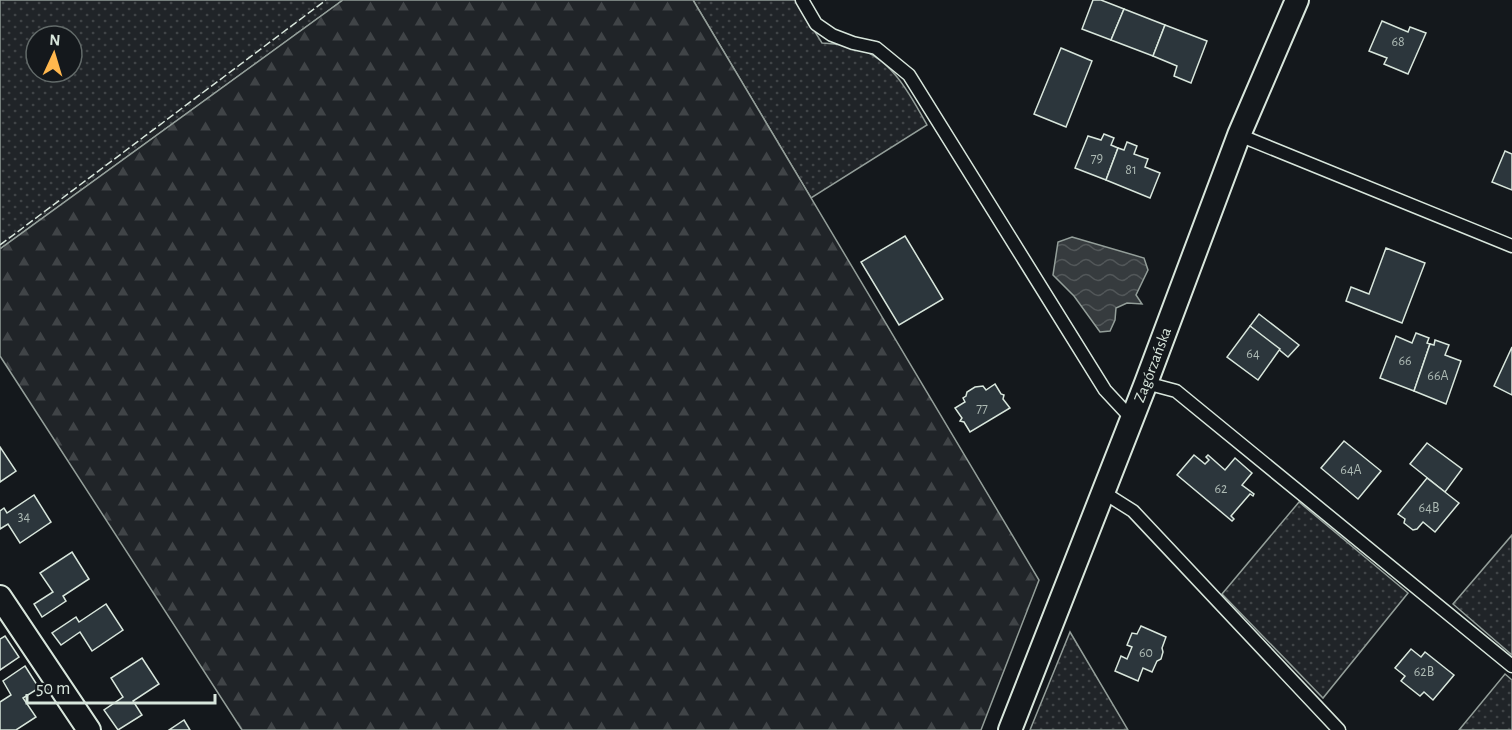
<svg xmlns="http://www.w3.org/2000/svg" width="1512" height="730" font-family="'Alegreya Sans',sans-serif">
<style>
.green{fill:url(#green-dots);stroke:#939e99;stroke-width:1.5;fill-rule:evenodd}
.forest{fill:url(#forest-firs);stroke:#939e99;stroke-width:1.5}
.water{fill:url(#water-waves);stroke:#939e99;stroke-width:1.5}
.building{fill:#2c363c;stroke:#d8e6dc;stroke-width:1.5}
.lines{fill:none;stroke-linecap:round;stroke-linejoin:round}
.service-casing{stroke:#d8e6dc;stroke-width:15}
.minor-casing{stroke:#d8e6dc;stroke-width:26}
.service{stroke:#14181c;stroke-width:12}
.minor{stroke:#14181c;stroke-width:22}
.fence{stroke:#d8e6dc;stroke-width:1.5;stroke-dasharray:8 3;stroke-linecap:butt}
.labels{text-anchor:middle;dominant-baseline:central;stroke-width:4.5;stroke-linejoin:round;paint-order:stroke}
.number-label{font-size:14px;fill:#adbab4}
.street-label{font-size:16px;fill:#d8e6dc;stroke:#14181c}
</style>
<defs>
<pattern id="green-dots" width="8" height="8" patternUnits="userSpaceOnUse" patternTransform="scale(1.5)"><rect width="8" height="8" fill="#202428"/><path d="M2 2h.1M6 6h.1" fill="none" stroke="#404447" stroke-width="1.8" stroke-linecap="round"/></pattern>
<pattern id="forest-firs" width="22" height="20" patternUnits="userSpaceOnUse" patternTransform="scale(1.5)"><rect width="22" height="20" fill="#202428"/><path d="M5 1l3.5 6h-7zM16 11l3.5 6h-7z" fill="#404447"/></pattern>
<pattern id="water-waves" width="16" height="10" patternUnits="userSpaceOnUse" patternTransform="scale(1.5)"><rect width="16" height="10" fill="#363b3e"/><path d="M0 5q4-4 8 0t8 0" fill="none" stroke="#525759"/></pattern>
</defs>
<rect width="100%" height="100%" fill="#14181c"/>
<g class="green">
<path d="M 0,0 L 343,0 L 0,249 ZM 36,36 L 72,36 L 72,72 L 36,72 Z"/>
<path d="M 693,0 L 795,0 L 822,43 C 831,44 841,44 850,46 C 890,55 909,92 927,125 L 811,198 Z"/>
<path d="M 1299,502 L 1408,593 L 1323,698 L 1222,594 Z"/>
<path d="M 1512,535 L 1512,655 L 1453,604 Z"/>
<path d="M 1070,632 L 1128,730 L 1030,730 Z"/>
<path d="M 1505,674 L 1512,680 L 1512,730 L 1459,730 Z"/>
</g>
<path class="forest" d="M 343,0 L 693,0 L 1039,580 L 981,730 L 242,730 L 0,356 L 0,249 Z"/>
<path class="water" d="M 1072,237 L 1144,258 L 1148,270 L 1136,295 L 1142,304 L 1127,303 L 1116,308 L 1115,320 L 1110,331 L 1100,332 L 1074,296 L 1053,275 L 1058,242 Z"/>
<g class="building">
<path d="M 1093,0 L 1101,0 L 1124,9 L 1111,40 L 1082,29 Z"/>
<path d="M 1124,9 L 1165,25 L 1153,56 L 1111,40 Z"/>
<path d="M 1382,21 L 1408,32 L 1410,27 L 1426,33 L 1408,74 L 1384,64 L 1387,58 L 1369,51 Z"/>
<path d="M 1165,25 L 1207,41 L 1191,83 L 1174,76 L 1177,66 L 1153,56 Z"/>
<path d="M 1061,48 L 1092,61 L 1066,127 L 1034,114 Z"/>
<path d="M 1104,134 L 1114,138 L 1111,145 L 1118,148 L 1106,180 L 1075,168 L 1088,136 L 1101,140 Z"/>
<path d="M 1127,142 L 1137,146 L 1134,154 L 1148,159 L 1145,167 L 1160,173 L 1150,198 L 1106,180 L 1118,148 L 1124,150 Z"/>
<path d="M 1505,151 L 1512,154 L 1512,190 L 1492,182 Z"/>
<path d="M 905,236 L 943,299 L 899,325 L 861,262 Z"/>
<path d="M 1386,248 L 1425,263 L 1402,323 L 1346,301 L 1351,287 L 1369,294 Z"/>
<path d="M 1259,314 L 1299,345 L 1288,357 L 1250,326 Z"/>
<path d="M 1250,326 L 1280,349 L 1258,380 L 1227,357 Z"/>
<path d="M 1416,333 L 1429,338 L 1427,343 L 1430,344 L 1414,391 L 1380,378 L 1396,336 L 1412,343 Z"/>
<path d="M 1435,340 L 1449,345 L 1445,355 L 1461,361 L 1446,404 L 1414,391 L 1430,344 L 1434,345 Z"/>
<path d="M 1512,347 L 1512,395 L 1494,386 Z"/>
<path d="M 995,384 L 1001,394 L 1004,395 L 1003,399 L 1010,408 L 970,432 L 964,422 L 960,421 L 962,418 L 955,408 L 965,402 L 963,398 L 966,396 L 967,392 L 975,387 L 983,386 L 986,390 Z"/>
<path d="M 1344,441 L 1381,471 L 1358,499 L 1321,468 Z"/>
<path d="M 1427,443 L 1462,469 L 1445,492 L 1410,464 Z"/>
<path d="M 0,447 L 16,471 L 0,482 Z"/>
<path d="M 1194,455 L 1205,464 L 1209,460 L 1206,457 L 1208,455 L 1225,470 L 1235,458 L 1252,473 L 1242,485 L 1254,494 L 1253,496 L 1250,494 L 1231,516 L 1234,519 L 1232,521 L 1177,475 Z"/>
<path d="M 1427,478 L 1459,503 L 1435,532 L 1423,522 L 1417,529 L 1413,530 L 1404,523 L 1405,519 L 1398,514 Z"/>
<path d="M 34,495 L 51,522 L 20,543 L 8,524 L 0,529 L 0,511 L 4,508 L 7,513 Z"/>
<path d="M 72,552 L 89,579 L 63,596 L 66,601 L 42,617 L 34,604 L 53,592 L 40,573 Z"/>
<path d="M 106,604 L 123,630 L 92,651 L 80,632 L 61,645 L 52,633 L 76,617 L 79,622 Z"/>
<path d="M 1141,626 L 1166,637 L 1162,648 L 1163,652 L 1161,659 L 1157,661 L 1152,672 L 1143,668 L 1138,681 L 1115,671 L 1121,656 L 1127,659 L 1132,647 L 1127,645 L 1132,633 L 1137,634 Z"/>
<path d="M 5,636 L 19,657 L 0,670 L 0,639 Z"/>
<path d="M 1411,649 L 1421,657 L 1425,652 L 1454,675 L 1433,700 L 1424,692 L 1420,696 L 1401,681 L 1405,676 L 1395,668 Z"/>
<path d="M 142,658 L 159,684 L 133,701 L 142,715 L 118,730 L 104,710 L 123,697 L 111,678 Z"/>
<path d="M 25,666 L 39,688 L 23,698 L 36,717 L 16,730 L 0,730 L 0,702 L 11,695 L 3,681 Z"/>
<path d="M 184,720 L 190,730 L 169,730 Z"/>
</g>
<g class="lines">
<defs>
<g id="service">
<path d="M 802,0 L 816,24 L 832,35 L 853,43 L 876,48 L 909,75 L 1105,390 L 1132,419"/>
<path d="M 1239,135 L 1512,246"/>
<path d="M 1146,383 L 1176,391 L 1512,666"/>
<path d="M 1103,492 L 1133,511 L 1339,730"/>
</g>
<g id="minor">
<path d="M 0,597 L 89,730"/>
<path id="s1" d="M 1010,730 L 1146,383 L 1239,135 L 1297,0"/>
</g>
</defs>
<use href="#service" class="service-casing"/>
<use href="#minor" class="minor-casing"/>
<use href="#service" class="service"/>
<use href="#minor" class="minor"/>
<path class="fence" d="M 0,245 L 326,0"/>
</g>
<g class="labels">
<g class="number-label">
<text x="1398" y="42">68</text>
<text x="1097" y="158">79</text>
<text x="1131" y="170">81</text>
<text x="1253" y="354">64</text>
<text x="1405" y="361">66</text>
<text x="1438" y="376">66A</text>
<text x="982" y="408">77</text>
<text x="1351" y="470">64A</text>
<text x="1221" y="489">62</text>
<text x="1429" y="508">64B</text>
<text x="24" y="517">34</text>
<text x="1146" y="653">60</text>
<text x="1424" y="672">62B</text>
</g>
<g class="street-label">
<text stroke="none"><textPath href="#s1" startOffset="392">Zagórzańska</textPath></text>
</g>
</g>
<g transform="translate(54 54) rotate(4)"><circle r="28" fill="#14181c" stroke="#626a69" stroke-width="1.5"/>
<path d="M0-4.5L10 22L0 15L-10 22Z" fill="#ffb74d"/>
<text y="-9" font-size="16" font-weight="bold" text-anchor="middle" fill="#d8e6dc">N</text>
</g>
<path d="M27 694v9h188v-9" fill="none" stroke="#d8e6dc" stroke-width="3"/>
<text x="36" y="694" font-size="18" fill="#d8e6dc" stroke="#14181c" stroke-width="4.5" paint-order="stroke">50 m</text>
</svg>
